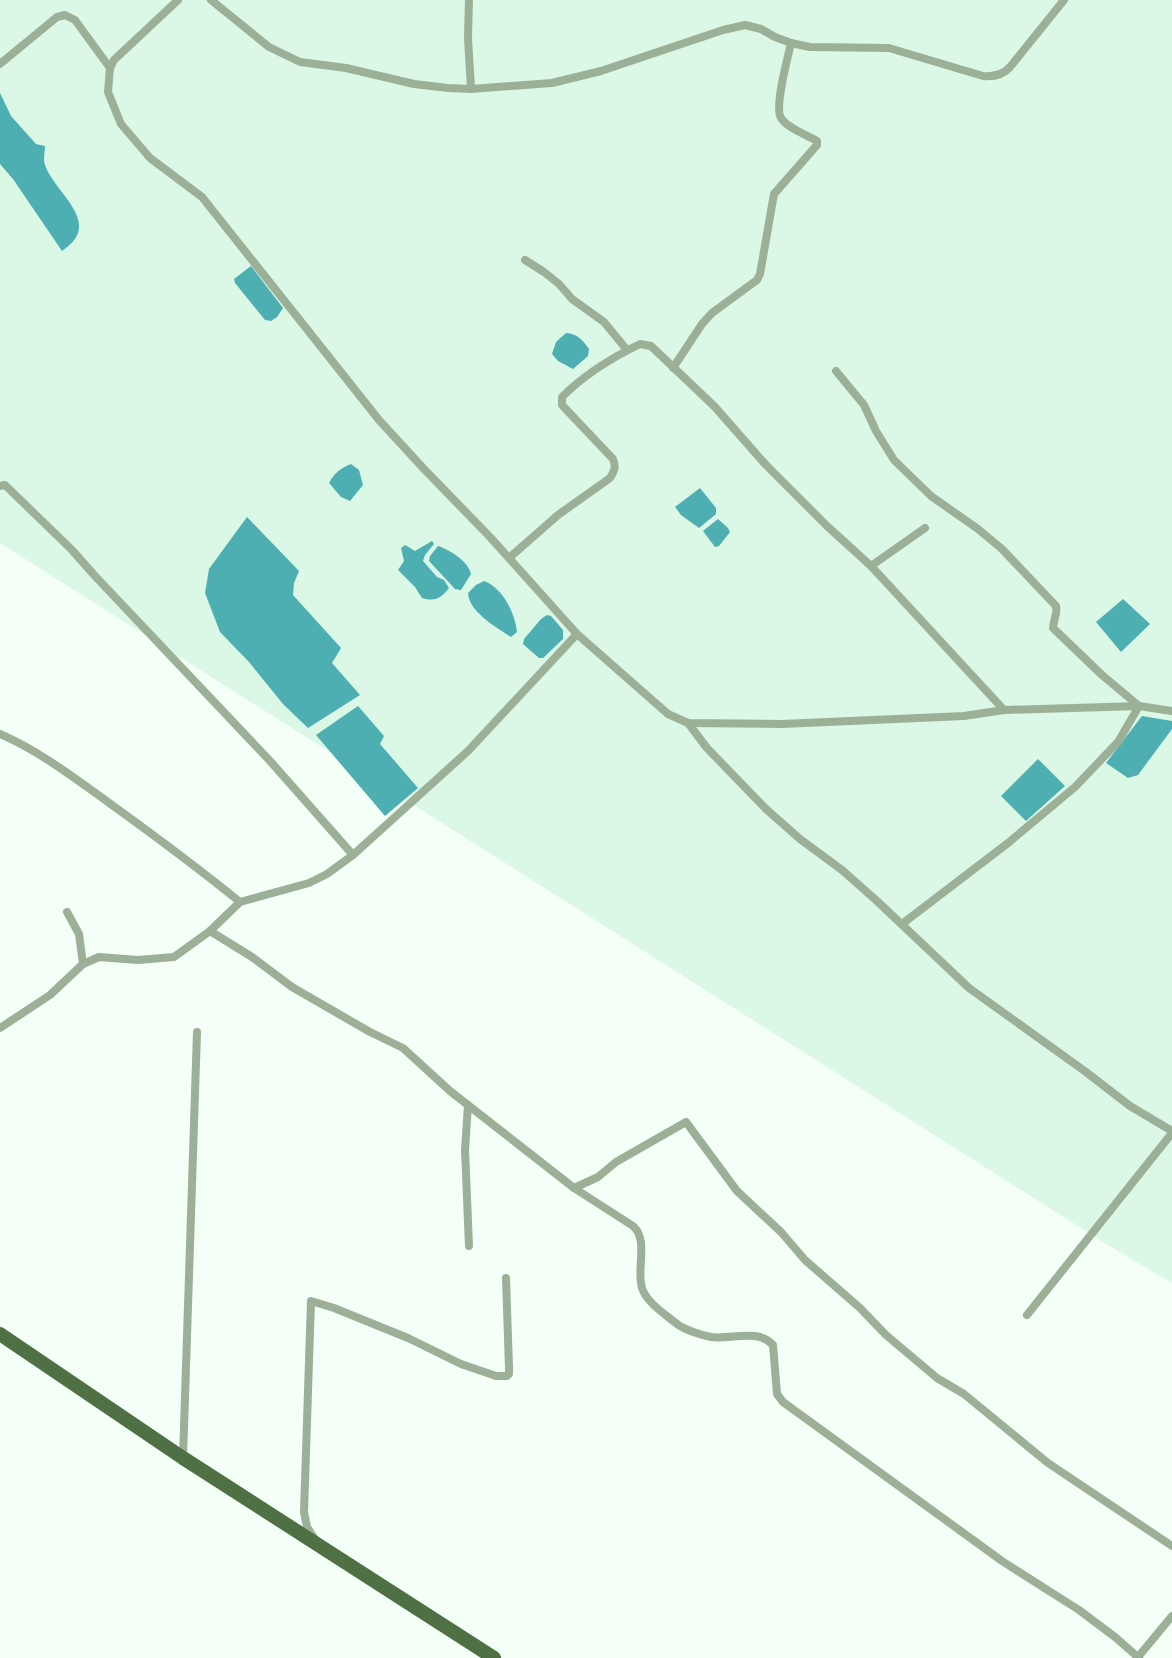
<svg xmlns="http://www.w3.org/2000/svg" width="1172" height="1658" font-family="Cabin,sans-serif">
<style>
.built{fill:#dbf7e6}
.water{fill:#4dafb2}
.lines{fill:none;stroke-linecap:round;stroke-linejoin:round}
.minor{stroke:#9cb097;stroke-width:8}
.primary{stroke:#4e7044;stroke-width:14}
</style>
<rect width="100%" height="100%" fill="#f3fff7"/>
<path class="built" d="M 0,0 L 1172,0 L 1172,1283 L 1108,1245 L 0,543 Z"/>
<g class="water">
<path d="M 0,93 L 11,116 L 36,144 L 45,146 C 45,152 43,159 45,165 C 55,194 105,223 62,251 L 13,179 L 0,164 Z"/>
<path d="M 251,266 L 283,308 L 277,317 L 271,321 L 265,320 L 235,283 L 234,279 Z"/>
<path d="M 566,333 C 577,334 582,339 589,349 L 588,356 L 573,369 L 558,361 L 552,354 L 556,342 Z"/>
<path d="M 351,464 L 359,470 L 363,485 L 350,501 L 341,497 L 329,483 C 334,473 341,468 351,464 Z"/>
<path d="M 700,488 L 716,508 L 716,514 L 699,528 L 681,515 L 675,507 Z"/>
<path d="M 247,517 L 299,571 L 294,583 L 293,595 L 341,648 L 332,663 L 360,695 L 308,728 L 283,704 L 249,662 L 220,632 L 205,593 L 209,569 Z"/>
<path d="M 718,519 L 728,528 L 730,532 L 719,546 L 715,547 L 703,531 Z"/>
<path d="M 432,541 L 434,544 L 425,555 L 423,561 L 437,577 L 444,580 L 449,588 C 441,598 436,602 422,598 L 415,587 L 398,570 L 404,561 L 401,548 L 405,545 L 415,551 Z"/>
<path d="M 438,546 C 450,550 468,561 471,574 L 461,590 L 455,589 L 429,561 L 430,556 Z"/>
<path d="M 484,581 C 503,588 515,613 517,632 L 511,637 C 496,627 469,612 468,593 L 476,585 Z"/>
<path d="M 1123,599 L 1150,624 L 1121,652 L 1096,622 Z"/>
<path d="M 547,615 L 551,616 L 563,630 L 563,639 L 543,658 L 539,658 L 523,644 L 524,639 L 541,619 Z"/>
<path d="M 358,706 L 384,736 L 380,744 L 418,788 L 385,816 L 316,735 Z"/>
<path d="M 1142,716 L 1172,721 L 1172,729 L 1138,775 L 1128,778 L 1106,763 Z"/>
<path d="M 1038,759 L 1065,786 L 1026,821 L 1001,796 Z"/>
</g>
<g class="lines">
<g class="minor">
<path d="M 178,0 L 114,60 L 110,68 L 108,92 L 121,124 L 150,158 L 202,197 L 379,420 L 424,469 L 490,537 L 577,634"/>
<path d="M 211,0 L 269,47 L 300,62 L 346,68 L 414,84 L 448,88 L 471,89 L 552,83 L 601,71 L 723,30 L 745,25 L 761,29 L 775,37 L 791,43 L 810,47 L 889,48 L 983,76 C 994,77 1003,75 1010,67 L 1064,0"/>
<path d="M 469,0 L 468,38 L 471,89"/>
<path d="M 0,64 L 57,17 L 65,15 L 75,20 L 110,68"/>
<path d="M 525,260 L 544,272 L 559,284 L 572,299 L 604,322 L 627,350"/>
<path d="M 673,368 L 702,324 L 712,313 L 757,280 L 760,274 L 774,194 L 817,145 L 817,141 C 807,135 787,128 781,118 C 774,107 788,57 791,43"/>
<path d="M 836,371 L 864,405 L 876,431 L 894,460 L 931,496 L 978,529 L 1002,549 L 1056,606 C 1058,614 1053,620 1053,628 L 1102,675 L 1139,706 L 1118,742 L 1075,787 L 1008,843 L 902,924"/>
<path d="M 0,486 L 5,485 L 72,550 L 95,576 L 271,762 L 353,855"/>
<path d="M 509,558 L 558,515 L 610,478 C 615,470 616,467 613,459 L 562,405 L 562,397 C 585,374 611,358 640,344 L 651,346 L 715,407 L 766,465 L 827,526 L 871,566 L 1004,710"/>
<path d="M 871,566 L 925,528"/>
<path d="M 688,723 L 707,748 L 766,809 L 800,839 L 842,870 L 877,901 L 969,988 L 1086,1072 L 1130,1106 L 1172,1131"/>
<path d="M 0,734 C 41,752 76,779 112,805 C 155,836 198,868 240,902"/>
<path d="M 67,912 L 79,934 L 83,964"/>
<path d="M 210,931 L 252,957 L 292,987 L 370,1032 L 403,1048 L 450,1091 L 574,1188 L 633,1226 C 649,1240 636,1269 642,1288 C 646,1302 666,1315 677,1324 C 685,1330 701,1335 711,1337 C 731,1340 758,1328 773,1345 L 777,1394 L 783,1402 L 1002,1561 L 1079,1610 L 1115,1637 L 1139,1658"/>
<path d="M 0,1028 L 50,995 L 83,964 L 99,957 L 138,960 L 174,957 L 210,931 L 240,902 L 309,883 L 327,874 L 353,855 L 468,751 L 577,634 L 668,714 L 688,723 L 782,724 L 964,716 L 1004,710 L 1139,706 L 1172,711"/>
<path d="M 468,1105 L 465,1150 L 469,1246"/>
<path d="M 574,1188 L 598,1177 L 616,1162 L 686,1122 L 737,1191 L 781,1232 L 805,1260 L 860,1308 L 886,1335 L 937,1378 L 964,1394 L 1048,1463 L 1172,1546"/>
<path d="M 1027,1315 L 1172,1133"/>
<path d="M 183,1458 L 197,1032"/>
<path d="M 316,1541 L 307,1527 L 304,1512 L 311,1301 L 334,1308 L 408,1338 L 461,1364 L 496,1376 L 507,1376 L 509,1374 L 509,1368 L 506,1278"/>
<path d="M 1138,1657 L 1172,1616"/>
</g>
<path class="primary" d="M 0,1334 L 183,1458 L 494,1658"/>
</g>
</svg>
